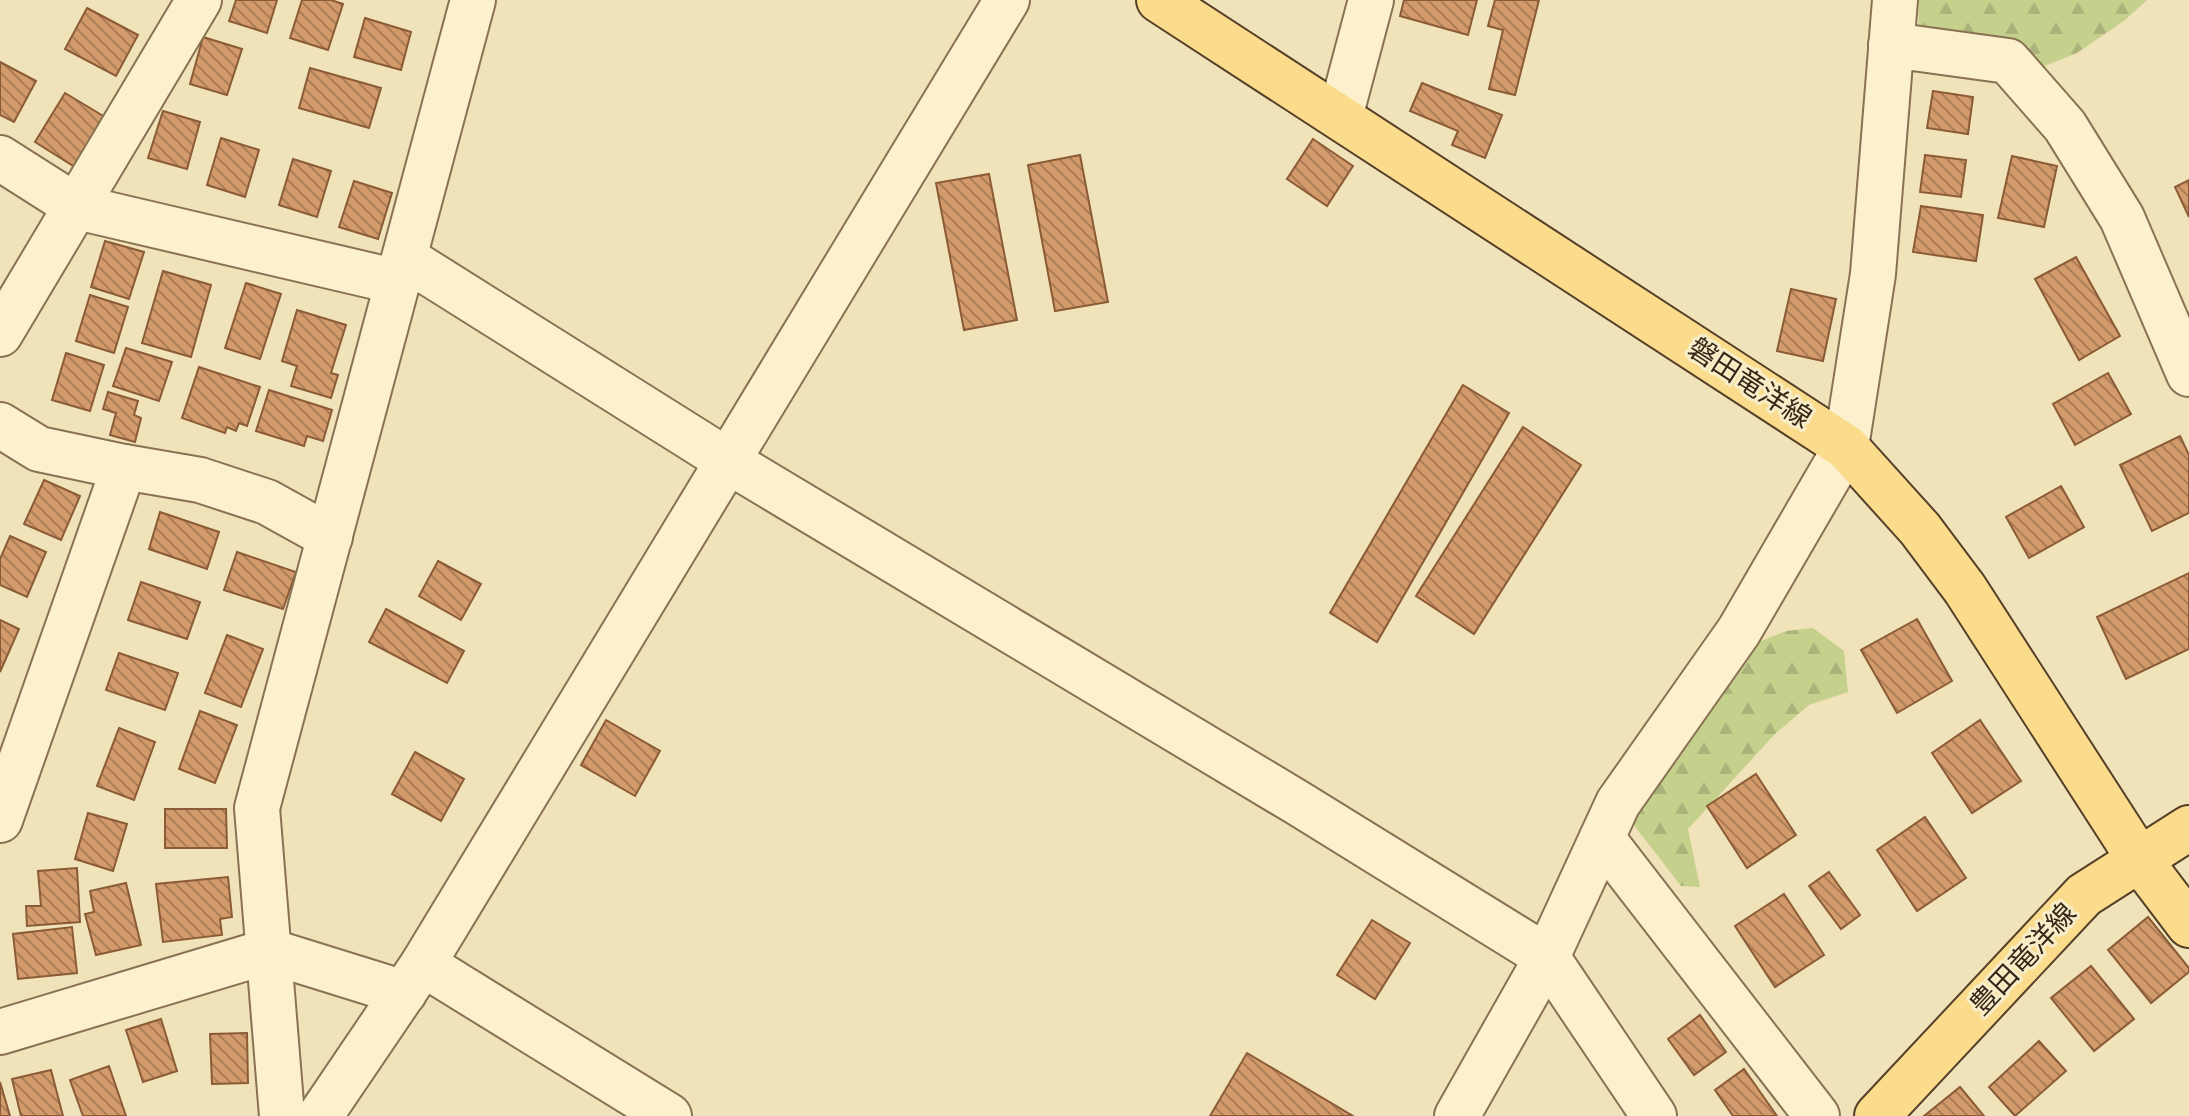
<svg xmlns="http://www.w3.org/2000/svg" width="2189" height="1116" font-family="'Times New Roman','Noto Sans JP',serif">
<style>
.forest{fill:url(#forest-firs)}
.building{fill:url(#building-back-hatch);stroke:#8a5b36;stroke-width:2}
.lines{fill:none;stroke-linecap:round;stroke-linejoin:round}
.minor-casing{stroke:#897253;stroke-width:48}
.major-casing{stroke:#553f28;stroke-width:48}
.minor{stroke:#fcf0cd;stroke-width:44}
.major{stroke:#fadc8c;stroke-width:44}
.labels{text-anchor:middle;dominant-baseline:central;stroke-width:6;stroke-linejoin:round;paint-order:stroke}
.street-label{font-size:28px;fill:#362819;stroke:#f8edc9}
</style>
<defs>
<pattern id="forest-firs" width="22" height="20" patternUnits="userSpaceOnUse" patternTransform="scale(2)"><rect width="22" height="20" fill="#c5d08d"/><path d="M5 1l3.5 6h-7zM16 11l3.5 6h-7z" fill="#aab379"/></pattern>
<pattern id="building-back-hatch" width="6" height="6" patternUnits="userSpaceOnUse" patternTransform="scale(2)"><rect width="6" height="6" fill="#d39b6b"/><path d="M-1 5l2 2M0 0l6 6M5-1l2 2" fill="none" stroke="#ac7e57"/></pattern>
</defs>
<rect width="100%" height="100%" fill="#f1e3b9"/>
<g class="forest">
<path d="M 1919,0 L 2147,0 L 2125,20 L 2077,53 L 2042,67 L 1918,49 Z"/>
<path d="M 1813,628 L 1844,651 L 1848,692 L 1809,705 L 1774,735 L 1688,829 L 1700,887 L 1681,886 L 1633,824 L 1683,747 L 1756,643 L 1786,631 Z"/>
</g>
<g class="building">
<path d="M 236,0 L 277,0 L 267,33 L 229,21 Z"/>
<path d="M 302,0 L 331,0 L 343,4 L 328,50 L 290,38 Z"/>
<path d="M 1404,0 L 1477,0 L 1468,35 L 1400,16 Z"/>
<path d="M 1495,0 L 1539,0 L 1515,95 L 1489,89 L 1503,30 L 1488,26 Z"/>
<path d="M 87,8 L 138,35 L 116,76 L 65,49 Z"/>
<path d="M 365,18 L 411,32 L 401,70 L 354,57 Z"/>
<path d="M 203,37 L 242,49 L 227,95 L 190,84 Z"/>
<path d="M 0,62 L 36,81 L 14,122 L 0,115 Z"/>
<path d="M 310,68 L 381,88 L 369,128 L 299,108 Z"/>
<path d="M 1422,83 L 1502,115 L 1485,158 L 1452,145 L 1458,131 L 1410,111 Z"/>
<path d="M 1933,91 L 1973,97 L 1968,134 L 1927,128 Z"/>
<path d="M 65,93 L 105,117 L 75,167 L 35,142 Z"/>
<path d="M 163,111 L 200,122 L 187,169 L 148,158 Z"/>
<path d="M 221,138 L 259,150 L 245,197 L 207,185 Z"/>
<path d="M 1313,139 L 1353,166 L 1327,206 L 1287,179 Z"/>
<path d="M 1080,155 L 1108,302 L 1055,311 L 1028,165 Z"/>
<path d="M 1925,155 L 1966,160 L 1961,197 L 1920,192 Z"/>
<path d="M 2012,156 L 2057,166 L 2044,227 L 1998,218 Z"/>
<path d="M 293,159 L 331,171 L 317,217 L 279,205 Z"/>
<path d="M 989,174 L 1017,320 L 964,330 L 936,183 Z"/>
<path d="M 2189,180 L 2189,217 L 2175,187 Z"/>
<path d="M 354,181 L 392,193 L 378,239 L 339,227 Z"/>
<path d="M 1921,206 L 1983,215 L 1976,261 L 1913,252 Z"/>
<path d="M 105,241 L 144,252 L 129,299 L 91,287 Z"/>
<path d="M 2076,257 L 2120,336 L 2079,360 L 2035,279 Z"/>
<path d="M 163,271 L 211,285 L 191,357 L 142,343 Z"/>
<path d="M 246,283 L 281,294 L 260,359 L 225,348 Z"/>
<path d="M 1791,289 L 1836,299 L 1823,361 L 1777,351 Z"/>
<path d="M 90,295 L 128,307 L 114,353 L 76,341 Z"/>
<path d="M 297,310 L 346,325 L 331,373 L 338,375 L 331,398 L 291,386 L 297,366 L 282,361 Z"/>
<path d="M 126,348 L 172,362 L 159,401 L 113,386 Z"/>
<path d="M 66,353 L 104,365 L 90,411 L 52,400 Z"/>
<path d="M 199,367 L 260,387 L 247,426 L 239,423 L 236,431 L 227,427 L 225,433 L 182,418 Z"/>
<path d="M 2108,373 L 2131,414 L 2075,445 L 2053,404 Z"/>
<path d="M 1463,385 L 1509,413 L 1377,642 L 1330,613 Z"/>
<path d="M 269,390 L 332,410 L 323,441 L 307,436 L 304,446 L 256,431 Z"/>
<path d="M 108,392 L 138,401 L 134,415 L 141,418 L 135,442 L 110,435 L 116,413 L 103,409 Z"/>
<path d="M 1523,427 L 1581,465 L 1474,634 L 1416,596 Z"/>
<path d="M 2180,436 L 2189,455 L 2189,513 L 2152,531 L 2120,465 Z"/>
<path d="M 44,480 L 80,496 L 61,540 L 24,524 Z"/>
<path d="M 2061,486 L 2084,527 L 2029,558 L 2006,517 Z"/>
<path d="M 160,512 L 219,532 L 207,569 L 149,549 Z"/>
<path d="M 10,536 L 46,552 L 27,597 L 0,585 L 0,559 Z"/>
<path d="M 237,552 L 296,572 L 283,609 L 224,590 Z"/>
<path d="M 438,561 L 481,584 L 461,620 L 419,596 Z"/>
<path d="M 2189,573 L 2189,649 L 2126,679 L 2097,617 Z"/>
<path d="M 141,582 L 200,602 L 187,639 L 128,620 Z"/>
<path d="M 386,609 L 464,651 L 447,683 L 369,642 Z"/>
<path d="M 1917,619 L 1952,681 L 1897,713 L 1861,650 Z"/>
<path d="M 0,620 L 19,629 L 0,672 Z"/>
<path d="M 227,635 L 263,649 L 241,707 L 205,693 Z"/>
<path d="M 119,653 L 178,673 L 165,710 L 106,690 Z"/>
<path d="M 200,711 L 237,725 L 215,783 L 179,769 Z"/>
<path d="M 606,720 L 660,751 L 635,796 L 581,765 Z"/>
<path d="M 1980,720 L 2021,781 L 1972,813 L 1932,753 Z"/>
<path d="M 119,728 L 155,742 L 134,800 L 97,786 Z"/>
<path d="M 415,752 L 464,779 L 441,821 L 392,794 Z"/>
<path d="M 1756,774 L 1796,835 L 1747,868 L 1707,806 Z"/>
<path d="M 165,809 L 226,809 L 227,848 L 165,848 Z"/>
<path d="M 88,813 L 127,824 L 113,871 L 75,859 Z"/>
<path d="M 1925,817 L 1966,878 L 1917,911 L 1877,850 Z"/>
<path d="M 77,868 L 80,922 L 27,926 L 26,906 L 41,906 L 38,871 Z"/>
<path d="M 1829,872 L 1860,915 L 1841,929 L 1809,886 Z"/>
<path d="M 228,877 L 232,917 L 220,919 L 222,935 L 163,942 L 156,884 Z"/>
<path d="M 126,883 L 141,945 L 96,955 L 85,914 L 94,912 L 90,891 Z"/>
<path d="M 1784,894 L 1824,955 L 1775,987 L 1735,926 Z"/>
<path d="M 2148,917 L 2189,968 L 2189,972 L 2151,1003 L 2108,950 Z"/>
<path d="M 1372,920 L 1410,943 L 1375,999 L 1337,975 Z"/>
<path d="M 72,927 L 77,973 L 18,979 L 13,934 Z"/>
<path d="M 2091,966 L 2134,1019 L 2094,1051 L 2051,998 Z"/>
<path d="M 1700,1015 L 1726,1052 L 1694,1075 L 1668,1039 Z"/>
<path d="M 161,1019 L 177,1071 L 143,1082 L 126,1030 Z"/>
<path d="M 247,1033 L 248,1083 L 212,1084 L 210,1034 Z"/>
<path d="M 2039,1041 L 2066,1071 L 2015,1116 L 1989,1087 Z"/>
<path d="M 1247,1053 L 1353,1116 L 1210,1116 Z"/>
<path d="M 109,1066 L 126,1116 L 83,1116 L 70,1080 Z"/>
<path d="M 1744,1069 L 1777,1116 L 1733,1116 L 1715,1090 Z"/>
<path d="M 51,1070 L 63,1116 L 21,1116 L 12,1079 Z"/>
<path d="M 0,1082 L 10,1116 L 0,1116 Z"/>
<path d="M 1960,1087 L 1984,1116 L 1924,1116 Z"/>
</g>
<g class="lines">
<defs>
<g id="minor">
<path d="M 1891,45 L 2008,61 L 2065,126 L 2122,218 L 2189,374"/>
<path d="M 1340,117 L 1371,0"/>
<path d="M 0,158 L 77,207 L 398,282"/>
<path d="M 405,258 L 728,461 L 1298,803 L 1547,957 L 1654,1116"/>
<path d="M 0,334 L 199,0"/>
<path d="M 0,425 L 39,449 L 124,467 L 200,480 L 267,502 L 330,537"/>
<path d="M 0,820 L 124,467"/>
<path d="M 1602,838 L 1817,1116"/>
<path d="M 423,964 L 669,1116"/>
<path d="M 0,1032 L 269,951 L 404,993"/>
<path d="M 282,1116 L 257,808 L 473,0"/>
<path d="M 320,1116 L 423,964 L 1007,0"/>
<path d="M 1457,1116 L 1547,957 L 1618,803 L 1739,631 L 1846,447 L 1873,274 L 1895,0"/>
</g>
<g id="major">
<path d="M 1159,0 L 1846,447 L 1920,529 L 1965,589 L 2139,859 L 2189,925"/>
<path d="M 1877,1116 L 2084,895 L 2189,828"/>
</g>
</defs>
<use href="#minor" class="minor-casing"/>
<use href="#major" class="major-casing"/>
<use href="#minor" class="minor"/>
<use href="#major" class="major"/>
</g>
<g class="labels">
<g class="street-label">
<text transform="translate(1750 383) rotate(33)">磐田竜洋線</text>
<text transform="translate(2023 959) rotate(-47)">豊田竜洋線</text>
</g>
</g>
</svg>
